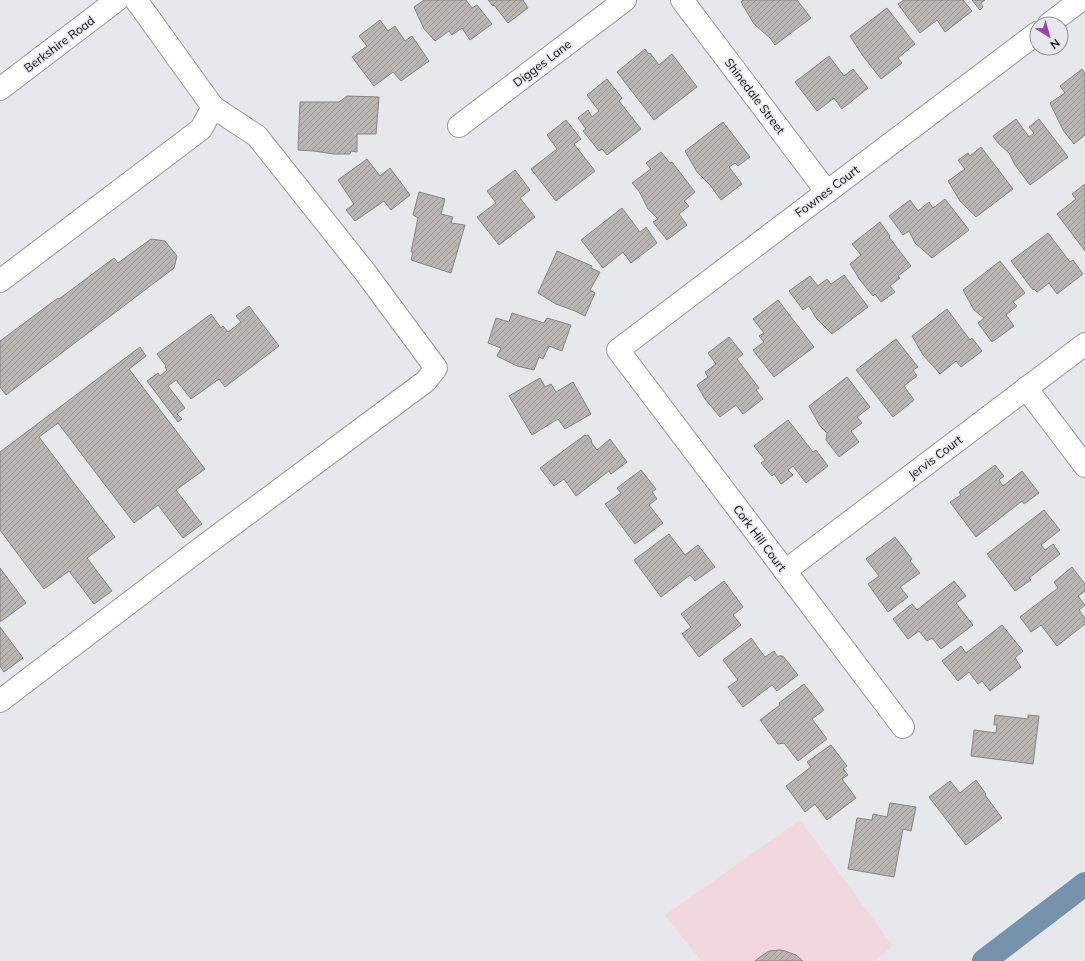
<svg xmlns="http://www.w3.org/2000/svg" width="1085" height="961" font-family="Mulish,sans-serif">
<style>
.industrial{fill:#f0d7e0}
.lines{fill:none;stroke-linecap:round;stroke-linejoin:round}
.canal{stroke:#7593ad;stroke-width:24}
.building{fill:url(#building-hatch);stroke:#888482}
.minor-casing{stroke:#96969a;stroke-width:24}
.minor{stroke:#fff;stroke-width:22}
.labels{text-anchor:middle;dominant-baseline:central;stroke-width:3;stroke-linejoin:round;paint-order:stroke}
.street-label{font-size:12px;fill:#0f0f10;stroke:#e7e8ec}
</style>
<defs>
<pattern id="building-hatch" width="6" height="6" patternUnits="userSpaceOnUse"><rect width="6" height="6" fill="#b9b5b2"/><path d="M-1 1l2-2M0 6l6-6M5 7l2-2" fill="none" stroke="#9e9a98"/></pattern>
</defs>
<rect width="100%" height="100%" fill="#e7e8ec"/>
<path class="industrial" d="M 800,820 L 893,946 L 875,961 L 701,961 L 665,915 Z"/>
<g class="lines">
<path class="canal" d="M 984,961 L 1085,884"/>
</g>
<g class="building">
<path d="M 424,0 L 466,0 L 472,8 L 477,5 L 492,24 L 470,40 L 462,28 L 452,35 L 449,31 L 435,41 L 424,29 L 414,7 Z"/>
<path d="M 488,0 L 523,0 L 528,8 L 508,23 L 494,5 L 493,6 Z"/>
<path d="M 743,0 L 797,0 L 811,18 L 775,45 L 770,38 L 754,24 L 741,2 Z"/>
<path d="M 904,0 L 963,0 L 972,11 L 945,32 L 937,20 L 920,33 L 909,19 L 898,4 Z"/>
<path d="M 972,0 L 985,0 L 981,3 L 983,7 L 980,10 Z"/>
<path d="M 887,8 L 915,44 L 898,58 L 902,63 L 881,79 L 863,56 L 850,36 Z"/>
<path d="M 380,20 L 388,31 L 395,26 L 405,41 L 412,36 L 429,61 L 401,81 L 393,72 L 374,86 L 352,57 L 367,46 L 359,36 Z"/>
<path d="M 645,49 L 649,54 L 650,53 L 659,65 L 672,54 L 697,87 L 654,120 L 617,72 Z"/>
<path d="M 829,56 L 844,76 L 853,69 L 868,88 L 842,109 L 834,98 L 817,111 L 795,82 Z"/>
<path d="M 1082,69 L 1085,73 L 1085,135 L 1074,144 L 1063,130 L 1050,103 L 1065,93 L 1060,86 Z"/>
<path d="M 607,79 L 622,98 L 619,101 L 641,129 L 607,155 L 602,149 L 599,151 L 583,131 L 586,129 L 578,118 L 588,110 L 592,117 L 599,111 L 587,95 Z"/>
<path d="M 347,96 L 379,97 L 376,134 L 357,134 L 357,152 L 351,151 L 350,154 L 334,154 L 314,151 L 298,150 L 300,102 L 339,102 Z"/>
<path d="M 1016,119 L 1029,137 L 1034,133 L 1029,127 L 1039,119 L 1068,157 L 1030,185 L 1015,165 L 1009,153 L 998,143 L 993,136 Z"/>
<path d="M 566,120 L 581,139 L 574,144 L 595,171 L 556,201 L 531,169 L 557,149 L 547,135 Z"/>
<path d="M 723,122 L 750,157 L 738,166 L 735,163 L 729,167 L 742,184 L 721,200 L 710,185 L 697,172 L 685,151 Z"/>
<path d="M 981,147 L 1013,189 L 976,217 L 960,201 L 948,181 L 965,169 L 958,160 L 968,153 L 970,156 Z"/>
<path d="M 661,152 L 670,163 L 672,162 L 695,192 L 684,201 L 689,206 L 679,214 L 687,225 L 667,240 L 653,222 L 658,219 L 648,209 L 639,191 L 632,183 L 651,169 L 646,163 Z"/>
<path d="M 367,159 L 380,176 L 390,168 L 410,195 L 391,210 L 384,201 L 355,221 L 346,210 L 354,204 L 338,180 Z"/>
<path d="M 515,170 L 530,190 L 520,198 L 535,217 L 499,245 L 477,217 L 496,203 L 487,191 Z"/>
<path d="M 1085,184 L 1085,251 L 1057,214 L 1076,199 L 1072,194 Z"/>
<path d="M 419,192 L 445,199 L 441,214 L 453,217 L 451,223 L 465,225 L 451,273 L 411,260 L 413,252 L 411,252 L 418,218 L 413,215 Z"/>
<path d="M 945,199 L 969,230 L 932,258 L 915,243 L 909,231 L 903,235 L 889,216 L 910,200 L 918,211 L 929,202 L 933,208 Z"/>
<path d="M 622,208 L 640,232 L 646,227 L 657,243 L 631,263 L 623,252 L 603,268 L 581,240 Z"/>
<path d="M 880,222 L 890,236 L 889,237 L 911,266 L 898,276 L 900,278 L 890,286 L 895,292 L 881,302 L 875,294 L 873,296 L 860,280 L 850,264 L 861,255 L 852,244 Z"/>
<path d="M 1048,233 L 1070,262 L 1073,260 L 1083,274 L 1057,294 L 1049,283 L 1037,292 L 1034,289 L 1033,290 L 1011,261 Z"/>
<path d="M 151,239 L 165,241 L 177,256 L 174,268 L 6,395 L 0,387 L 0,341 L 58,298 L 59,299 L 114,258 L 118,263 Z"/>
<path d="M 557,251 L 592,266 L 591,268 L 600,272 L 590,290 L 595,293 L 585,316 L 575,311 L 556,304 L 538,293 Z"/>
<path d="M 1000,261 L 1025,293 L 1013,302 L 1017,306 L 1006,315 L 1014,326 L 992,342 L 978,323 L 984,318 L 974,310 L 963,290 Z"/>
<path d="M 844,275 L 868,307 L 832,334 L 816,318 L 809,306 L 803,310 L 789,291 L 810,276 L 818,286 L 827,279 L 831,284 Z"/>
<path d="M 778,300 L 814,347 L 774,377 L 753,350 L 764,342 L 759,336 L 764,333 L 753,319 Z"/>
<path d="M 249,306 L 279,346 L 225,387 L 219,379 L 191,399 L 176,380 L 168,386 L 185,408 L 177,414 L 182,419 L 178,422 L 147,381 L 158,373 L 160,376 L 167,370 L 165,367 L 166,366 L 157,354 L 211,314 L 221,328 L 223,326 L 228,332 L 241,322 L 236,316 Z"/>
<path d="M 947,309 L 970,340 L 972,338 L 982,351 L 961,367 L 956,361 L 940,374 L 923,355 L 912,336 Z"/>
<path d="M 512,313 L 544,323 L 547,318 L 571,325 L 562,351 L 549,346 L 543,359 L 539,357 L 534,370 L 517,366 L 497,356 L 501,348 L 488,343 L 496,318 L 509,322 Z"/>
<path d="M 729,337 L 743,354 L 737,359 L 759,388 L 756,390 L 763,399 L 743,414 L 736,405 L 720,417 L 705,399 L 697,385 L 708,377 L 705,372 L 716,364 L 708,353 Z"/>
<path d="M 896,339 L 918,367 L 913,370 L 917,376 L 904,386 L 914,400 L 893,417 L 856,370 Z"/>
<path d="M 140,347 L 146,356 L 129,369 L 205,469 L 176,490 L 202,524 L 183,538 L 158,505 L 134,523 L 58,423 L 39,437 L 115,537 L 87,558 L 112,591 L 94,604 L 69,571 L 44,589 L 0,530 L 0,452 Z"/>
<path d="M 847,377 L 870,407 L 857,417 L 862,423 L 851,431 L 859,442 L 839,457 L 826,440 L 827,433 L 820,426 L 809,406 Z"/>
<path d="M 540,378 L 545,387 L 551,384 L 556,392 L 573,382 L 591,414 L 565,429 L 558,419 L 532,435 L 509,396 Z"/>
<path d="M 788,420 L 813,452 L 816,450 L 828,466 L 806,483 L 793,466 L 788,470 L 793,475 L 781,484 L 774,474 L 772,476 L 761,463 L 765,460 L 754,446 Z"/>
<path d="M 585,435 L 586,436 L 588,435 L 592,441 L 591,442 L 597,450 L 610,439 L 627,462 L 611,474 L 609,471 L 576,496 L 564,479 L 554,486 L 540,468 Z"/>
<path d="M 995,465 L 1004,476 L 999,480 L 1003,486 L 1022,471 L 1039,493 L 1024,504 L 1022,501 L 976,537 L 950,502 L 961,495 L 959,492 Z"/>
<path d="M 641,470 L 656,489 L 652,492 L 657,499 L 649,505 L 663,523 L 635,544 L 605,504 L 621,493 L 617,488 Z"/>
<path d="M 1044,510 L 1060,530 L 1041,545 L 1045,550 L 1053,544 L 1060,554 L 1029,578 L 1031,580 L 1015,591 L 987,554 Z"/>
<path d="M 669,534 L 685,555 L 698,545 L 715,567 L 695,581 L 690,575 L 661,597 L 634,560 Z"/>
<path d="M 895,537 L 912,559 L 910,561 L 920,573 L 900,587 L 908,597 L 888,612 L 868,584 L 879,576 L 866,559 Z"/>
<path d="M 1072,567 L 1085,584 L 1085,591 L 1078,596 L 1085,605 L 1079,610 L 1085,618 L 1085,624 L 1057,646 L 1041,625 L 1031,632 L 1020,617 L 1058,588 L 1054,582 Z"/>
<path d="M 0,568 L 26,603 L 0,622 Z"/>
<path d="M 724,581 L 743,607 L 733,615 L 741,625 L 699,657 L 682,634 L 691,627 L 681,614 Z"/>
<path d="M 954,581 L 966,596 L 956,603 L 973,625 L 941,649 L 932,638 L 927,641 L 919,631 L 908,639 L 893,619 L 912,604 L 917,610 Z"/>
<path d="M 1002,625 L 1023,651 L 1015,658 L 1021,667 L 990,691 L 982,681 L 978,684 L 969,672 L 958,681 L 942,661 L 961,646 L 966,653 Z"/>
<path d="M 0,627 L 23,658 L 4,672 L 0,666 Z"/>
<path d="M 751,638 L 765,657 L 774,651 L 778,657 L 781,655 L 781,657 L 783,656 L 798,675 L 777,691 L 772,685 L 743,707 L 728,687 L 738,680 L 723,660 Z"/>
<path d="M 804,684 L 824,710 L 812,719 L 827,739 L 798,761 L 784,743 L 778,744 L 760,720 L 780,705 L 779,703 Z"/>
<path d="M 995,715 L 1028,719 L 1028,715 L 1039,716 L 1033,764 L 971,756 L 974,730 L 996,733 L 997,725 L 994,725 Z"/>
<path d="M 831,745 L 847,766 L 843,769 L 848,775 L 842,779 L 856,798 L 827,820 L 815,804 L 805,812 L 786,786 L 811,767 L 807,762 Z"/>
<path d="M 976,780 L 986,794 L 985,795 L 1002,818 L 966,845 L 929,797 L 950,781 L 960,793 Z"/>
<path d="M 890,803 L 916,807 L 911,831 L 903,829 L 894,877 L 848,869 L 857,818 L 872,820 L 873,814 L 887,817 Z"/>
<path d="M 780,950 L 785,951 L 796,955 L 803,961 L 755,961 L 760,957 L 769,951 Z"/>
</g>
<g class="lines">
<defs>
<g id="minor">
<path d="M 682,0 L 827,192"/>
<path d="M 1049,24 L 1081,0"/>
<path d="M 0,89 L 117,0"/>
<path d="M 459,126 L 625,0"/>
<path d="M 0,281 L 201,129 L 213,107 L 136,0"/>
<path d="M 1026,388 L 1085,466"/>
<path d="M 785,571 L 1085,344"/>
<path d="M 0,701 L 204,546 L 426,381 L 436,368 L 365,272 L 257,136 L 213,107"/>
<path d="M 903,727 L 618,350 L 1037,33"/>
</g>
</defs>
<use href="#minor" class="minor-casing"/>
<use href="#minor" class="minor"/>
</g>
<g class="labels">
<g class="street-label">
<text transform="translate(59 44) rotate(-37)">Berkshire Road</text>
<text transform="translate(542 63) rotate(-37)">Digges Lane</text>
<text transform="translate(755 96) rotate(53)">Shinedale Street</text>
<text transform="translate(827 191) rotate(-37)">Fownes Court</text>
<text transform="translate(935 457) rotate(-37)">Jervis Court</text>
<text transform="translate(760 538) rotate(53)">Cork Hill Court</text>
</g>
</g>
<g transform="translate(1049 36) rotate(143)"><circle r="19" fill="#e7e8ec" stroke="#919194"/>
<path d="M0-3L7 15L0 10L-7 15Z" fill="#9b45b3"/>
<text y="-6" font-size="11" font-weight="bold" text-anchor="middle" fill="#0f0f10">N</text>
</g>
</svg>
